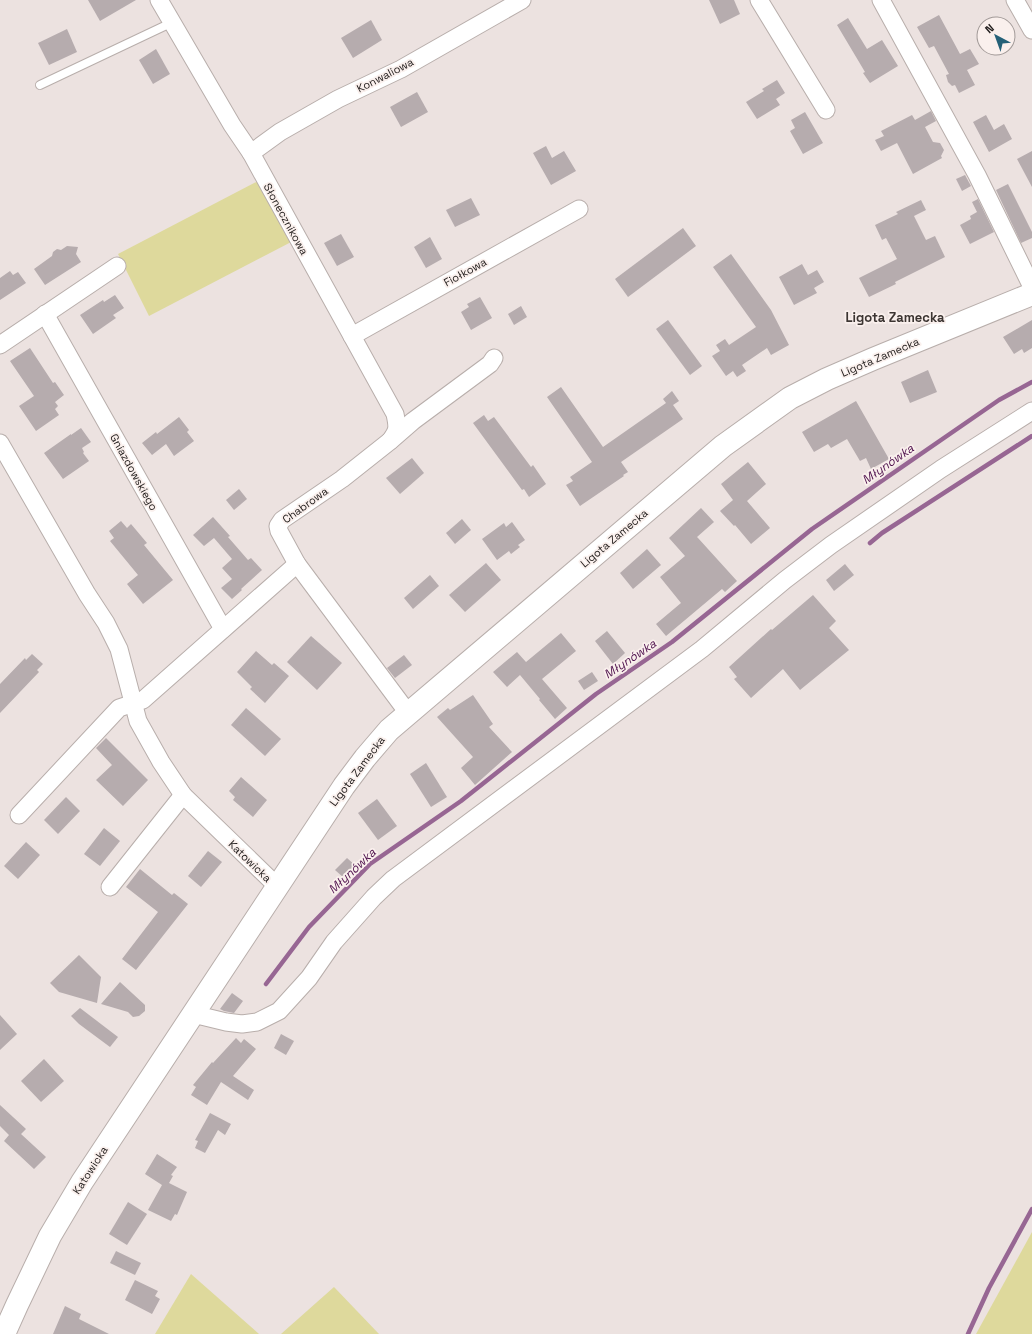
<svg xmlns="http://www.w3.org/2000/svg" width="1032" height="1334" font-family="'Space Grotesk',sans-serif">
<style>
.green{fill:#ded99c}
.lines{fill:none;stroke-linecap:round;stroke-linejoin:round}
.stream{stroke:#976693;stroke-width:4.5}
.building{fill:#b6acae}
.lane-casing{stroke:#b8aeab;stroke-width:10}
.street-casing{stroke:#b8aeab;stroke-width:19}
.secondary-casing{stroke:#b8aeab;stroke-width:24}
.lane{stroke:#fff;stroke-width:8}
.street{stroke:#fff;stroke-width:17}
.secondary{stroke:#fff;stroke-width:22}
.labels{text-anchor:middle;dominant-baseline:central;stroke-width:3.5;stroke-linejoin:round;paint-order:stroke}
.street-label{font-size:11px;fill:#1e1a19;stroke:#faf0ed}
.water-label{font-size:12px;font-style:italic;fill:#4c0e4b;stroke:#faf0ed}
.quarter-label{font-size:13px;font-weight:bold;fill:#3c3532;stroke:#faf0ed}
</style>
<rect width="100%" height="100%" fill="#ece2e0"/>
<g class="green">
<path d="M 260,180 L 295,240 L 149,316 L 118,254 Z"/>
<path d="M 1032,1232 L 1032,1334 L 976,1334 Z"/>
<path d="M 191,1274 L 259,1334 L 155,1334 Z"/>
<path d="M 334,1287 L 379,1334 L 281,1334 Z"/>
</g>
<g class="lines">
<g class="stream">
<path d="M 870,543 L 882,533 L 1032,436"/>
<path d="M 266,984 L 309,927 L 370,864 L 461,801 L 596,694 L 672,642 L 812,529 L 999,400 L 1032,382"/>
<path d="M 968,1334 L 989,1288 L 1032,1209"/>
</g>
</g>
<g class="building">
<path d="M 88,0 L 136,0 L 100,21 Z"/>
<path d="M 709,0 L 734,0 L 740,14 L 720,24 Z"/>
<path d="M 939,15 L 960,54 L 970,49 L 979,64 L 967,70 L 975,85 L 959,93 L 955,85 L 952,86 L 948,82 L 946,75 L 949,74 L 934,46 L 929,48 L 917,27 Z"/>
<path d="M 848,18 L 867,49 L 882,40 L 898,66 L 870,83 L 863,73 L 865,72 L 837,25 Z"/>
<path d="M 371,20 L 382,40 L 353,58 L 341,38 Z"/>
<path d="M 67,29 L 77,52 L 49,65 L 38,43 Z"/>
<path d="M 156,49 L 170,74 L 153,84 L 139,60 Z"/>
<path d="M 777,80 L 785,93 L 776,99 L 780,105 L 757,119 L 746,102 L 764,91 L 762,89 Z"/>
<path d="M 417,92 L 428,112 L 401,127 L 390,107 Z"/>
<path d="M 931,111 L 936,121 L 925,127 L 933,142 L 940,143 L 944,150 L 941,156 L 942,158 L 913,174 L 897,143 L 881,151 L 875,140 L 884,136 L 881,131 L 912,115 L 915,120 Z"/>
<path d="M 805,112 L 823,143 L 803,154 L 790,131 L 795,128 L 791,120 Z"/>
<path d="M 986,115 L 994,130 L 1004,124 L 1012,139 L 989,152 L 973,122 Z"/>
<path d="M 546,146 L 552,158 L 564,151 L 576,171 L 551,185 L 533,153 Z"/>
<path d="M 1032,151 L 1032,187 L 1017,159 Z"/>
<path d="M 965,175 L 971,186 L 962,191 L 956,179 Z"/>
<path d="M 1008,184 L 1032,232 L 1032,238 L 1021,243 L 996,190 Z"/>
<path d="M 471,198 L 480,215 L 455,227 L 446,210 Z"/>
<path d="M 978,199 L 994,232 L 970,244 L 960,225 L 971,219 L 970,216 L 977,212 L 972,202 Z"/>
<path d="M 921,200 L 926,210 L 914,216 L 926,240 L 935,236 L 945,257 L 895,282 L 896,284 L 869,297 L 859,278 L 897,259 L 886,238 L 882,240 L 875,225 L 898,214 L 896,212 Z"/>
<path d="M 683,228 L 696,246 L 628,297 L 615,279 Z"/>
<path d="M 341,234 L 354,257 L 337,266 L 324,243 Z"/>
<path d="M 430,237 L 442,259 L 426,268 L 414,247 Z"/>
<path d="M 67,246 L 78,247 L 76,254 L 81,262 L 45,285 L 34,269 L 52,256 L 53,252 L 57,249 L 61,250 Z"/>
<path d="M 731,254 L 771,310 L 789,345 L 771,355 L 767,348 L 742,365 L 746,371 L 737,377 L 733,371 L 726,376 L 712,356 L 720,351 L 716,345 L 725,339 L 729,345 L 756,327 L 713,267 Z"/>
<path d="M 802,264 L 808,275 L 817,270 L 824,282 L 814,288 L 817,293 L 794,305 L 779,277 Z"/>
<path d="M 10,271 L 13,275 L 18,272 L 26,283 L 0,300 L 0,278 Z"/>
<path d="M 115,295 L 124,308 L 113,315 L 116,318 L 93,334 L 80,315 L 103,300 L 104,302 Z"/>
<path d="M 480,297 L 492,318 L 471,330 L 461,312 L 469,307 L 467,304 Z"/>
<path d="M 521,306 L 527,317 L 514,325 L 508,314 Z"/>
<path d="M 668,320 L 702,366 L 690,375 L 656,329 Z"/>
<path d="M 1032,320 L 1032,348 L 1024,353 L 1022,349 L 1014,354 L 1003,337 Z"/>
<path d="M 30,348 L 53,383 L 55,382 L 64,395 L 55,402 L 58,406 L 55,409 L 59,415 L 36,431 L 19,406 L 34,396 L 10,361 Z"/>
<path d="M 928,370 L 937,392 L 910,403 L 901,382 Z"/>
<path d="M 561,387 L 603,447 L 666,403 L 663,399 L 672,391 L 679,401 L 673,405 L 683,419 L 621,462 L 628,472 L 623,475 L 624,476 L 580,506 L 566,485 L 573,481 L 570,477 L 592,462 L 547,397 Z"/>
<path d="M 856,401 L 889,459 L 871,469 L 866,458 L 860,461 L 847,439 L 831,448 L 828,444 L 814,452 L 802,432 Z"/>
<path d="M 484,415 L 488,421 L 494,417 L 531,467 L 533,465 L 546,484 L 529,497 L 524,489 L 522,490 L 473,423 Z"/>
<path d="M 179,417 L 189,430 L 187,432 L 194,441 L 174,456 L 166,444 L 152,455 L 142,443 L 156,432 L 157,434 Z"/>
<path d="M 81,428 L 91,442 L 82,448 L 84,452 L 83,453 L 89,461 L 63,479 L 44,453 L 71,434 L 71,435 Z"/>
<path d="M 412,458 L 424,473 L 400,494 L 386,478 Z"/>
<path d="M 748,462 L 766,484 L 747,501 L 770,528 L 751,544 L 735,525 L 734,526 L 720,511 L 733,500 L 721,484 Z"/>
<path d="M 239,489 L 247,499 L 234,510 L 226,500 Z"/>
<path d="M 701,508 L 714,522 L 697,537 L 698,538 L 737,581 L 725,592 L 722,589 L 666,636 L 656,624 L 681,603 L 660,577 L 685,556 L 669,538 Z"/>
<path d="M 213,517 L 230,536 L 228,537 L 248,560 L 251,558 L 262,570 L 241,589 L 242,590 L 232,599 L 221,588 L 232,579 L 222,568 L 232,559 L 214,538 L 204,546 L 193,535 Z"/>
<path d="M 462,519 L 471,530 L 455,544 L 446,533 Z"/>
<path d="M 121,521 L 127,528 L 131,524 L 147,543 L 144,545 L 173,580 L 143,604 L 127,584 L 138,575 L 110,541 L 114,538 L 109,531 Z"/>
<path d="M 512,522 L 525,540 L 518,545 L 520,547 L 511,554 L 509,551 L 497,560 L 482,539 L 504,523 L 506,527 Z"/>
<path d="M 647,549 L 661,565 L 633,589 L 620,573 Z"/>
<path d="M 486,563 L 501,580 L 465,612 L 449,595 Z"/>
<path d="M 845,564 L 854,575 L 834,591 L 826,580 Z"/>
<path d="M 430,575 L 439,586 L 413,609 L 404,598 Z"/>
<path d="M 813,595 L 836,621 L 829,628 L 849,650 L 800,690 L 783,669 L 751,698 L 734,679 L 737,677 L 729,667 L 771,629 L 772,630 Z"/>
<path d="M 607,631 L 625,653 L 613,664 L 595,641 Z"/>
<path d="M 561,633 L 576,651 L 542,679 L 567,708 L 555,719 L 539,700 L 540,699 L 520,675 L 507,687 L 493,672 L 517,652 L 526,662 Z"/>
<path d="M 311,636 L 342,663 L 317,690 L 287,662 Z"/>
<path d="M 256,651 L 272,665 L 274,663 L 289,676 L 265,703 L 250,689 L 252,687 L 237,672 Z"/>
<path d="M 32,654 L 43,664 L 37,670 L 39,672 L 0,713 L 0,684 L 25,658 L 26,660 Z"/>
<path d="M 404,655 L 412,665 L 395,678 L 387,668 Z"/>
<path d="M 592,672 L 598,681 L 584,690 L 578,681 Z"/>
<path d="M 473,695 L 493,724 L 489,727 L 512,752 L 475,785 L 461,768 L 473,757 L 437,717 L 448,708 L 450,710 Z"/>
<path d="M 246,708 L 281,739 L 265,756 L 231,725 Z"/>
<path d="M 106,738 L 148,780 L 123,806 L 96,780 L 112,765 L 96,748 Z"/>
<path d="M 426,763 L 447,797 L 431,807 L 410,774 Z"/>
<path d="M 241,777 L 267,800 L 253,817 L 233,800 L 235,797 L 229,791 Z"/>
<path d="M 66,797 L 80,811 L 58,834 L 44,820 Z"/>
<path d="M 377,799 L 397,826 L 378,840 L 358,813 Z"/>
<path d="M 104,828 L 120,841 L 100,866 L 84,854 Z"/>
<path d="M 26,842 L 40,855 L 18,879 L 4,866 Z"/>
<path d="M 208,851 L 222,862 L 201,887 L 188,876 Z"/>
<path d="M 347,858 L 356,866 L 344,878 L 335,870 Z"/>
<path d="M 140,869 L 172,895 L 174,893 L 188,904 L 136,970 L 122,959 L 158,912 L 126,887 Z"/>
<path d="M 79,955 L 101,977 L 97,1003 L 59,992 L 50,983 Z"/>
<path d="M 120,982 L 145,1005 L 145,1011 L 139,1016 L 133,1017 L 128,1012 L 101,1004 Z"/>
<path d="M 232,993 L 243,1001 L 234,1013 L 224,1011 L 220,1009 Z"/>
<path d="M 80,1008 L 118,1037 L 110,1047 L 79,1024 L 71,1016 Z"/>
<path d="M 0,1015 L 17,1034 L 0,1050 Z"/>
<path d="M 281,1034 L 294,1041 L 286,1055 L 274,1048 Z"/>
<path d="M 236,1038 L 241,1043 L 244,1039 L 256,1049 L 233,1076 L 254,1090 L 248,1100 L 221,1082 L 207,1105 L 191,1095 L 196,1087 L 193,1085 L 212,1062 L 213,1063 Z"/>
<path d="M 44,1059 L 64,1081 L 41,1102 L 21,1081 Z"/>
<path d="M 0,1105 L 26,1129 L 21,1134 L 46,1157 L 34,1169 L 4,1141 L 9,1135 L 0,1126 Z"/>
<path d="M 210,1113 L 231,1124 L 225,1135 L 218,1130 L 205,1153 L 195,1148 L 198,1141 L 195,1140 Z"/>
<path d="M 157,1154 L 177,1167 L 171,1175 L 173,1176 L 169,1183 L 187,1192 L 177,1215 L 175,1214 L 171,1221 L 148,1210 L 162,1185 L 145,1174 Z"/>
<path d="M 128,1202 L 147,1214 L 127,1245 L 109,1234 Z"/>
<path d="M 116,1251 L 141,1263 L 135,1275 L 110,1263 Z"/>
<path d="M 135,1280 L 158,1291 L 155,1296 L 160,1299 L 152,1314 L 125,1300 Z"/>
<path d="M 65,1306 L 81,1314 L 79,1319 L 109,1334 L 53,1334 Z"/>
</g>
<g class="lines">
<defs>
<path id="lane" d="M 40,85 L 173,22"/>
<g id="street">
<path d="M 159,0 L 232,125 L 251,153 L 395,414 C 398,428 398,430 390,441"/>
<path d="M 759,0 L 826,110"/>
<path d="M 881,0 L 977,175 L 1032,287"/>
<path d="M 1015,0 L 1032,30"/>
<path d="M 251,153 L 280,132 L 338,99 L 401,69 L 522,0"/>
<path d="M 45,314 L 223,629"/>
<path d="M 352,336 L 579,209"/>
<path d="M 0,345 L 117,266"/>
<path d="M 0,443 L 87,594 L 106,623 L 119,649 L 138,721 L 161,762 L 183,795 L 277,886"/>
<path d="M 408,713 L 297,564 L 279,531 L 278,526 L 282,520 L 342,479 L 390,441 L 413,421 L 490,364 L 494,358"/>
<path d="M 19,815 L 119,708 L 143,700 L 297,564"/>
<path d="M 110,887 L 183,795"/>
<path d="M 193,1014 L 226,1022 L 242,1024 L 257,1022 L 279,1011 L 309,978 L 334,942 L 374,897 L 393,879 L 702,649 L 785,580 L 831,545 L 941,469 L 1032,411"/>
</g>
<path id="secondary" d="M 4,1334 L 17,1305 L 50,1236 L 82,1182 L 344,786 L 365,758 L 389,730 L 723,446 L 790,398 L 827,379 L 873,359 L 1032,294"/>
</defs>
<use href="#lane" class="lane-casing"/>
<use href="#street" class="street-casing"/>
<use href="#secondary" class="secondary-casing"/>
<use href="#lane" class="lane"/>
<use href="#street" class="street"/>
<use href="#secondary" class="secondary"/>
</g>
<g class="labels">
<g class="street-label">
<text transform="translate(385 75) rotate(-27)">Konwaliowa</text>
<text transform="translate(286 219) rotate(61)">Słonecznikowa</text>
<text transform="translate(465 272) rotate(-29)">Fiołkowa</text>
<text transform="translate(880 357) rotate(-23)">Ligota Zamecka</text>
<text transform="translate(134 472) rotate(61)">Gniazdowskiego</text>
<text transform="translate(305 505) rotate(-36)">Chabrowa</text>
<text transform="translate(614 538) rotate(-40)">Ligota Zamecka</text>
<text transform="translate(357 771) rotate(-53)">Ligota Zamecka</text>
<text transform="translate(250 861) rotate(44)">Katowicka</text>
<text transform="translate(90 1170) rotate(-57)">Katowicka</text>
</g>
<g class="water-label">
<text transform="translate(888 464) rotate(-35)">Młynówka</text>
<text transform="translate(630 659) rotate(-34)">Młynówka</text>
<text transform="translate(352 871) rotate(-43)">Młynówka</text>
</g>
<g class="quarter-label">
<text x="895" y="317">Ligota Zamecka</text>
</g>
</g>
<g transform="translate(996 36) rotate(319)"><circle r="19" fill="#faf0ed" stroke="#a29a98"/>
<path d="M0-3L7 15L0 10L-7 15Z" fill="#256178"/>
<text y="-6" font-size="11" font-weight="bold" text-anchor="middle" fill="#1e1a19">N</text>
</g>
</svg>
